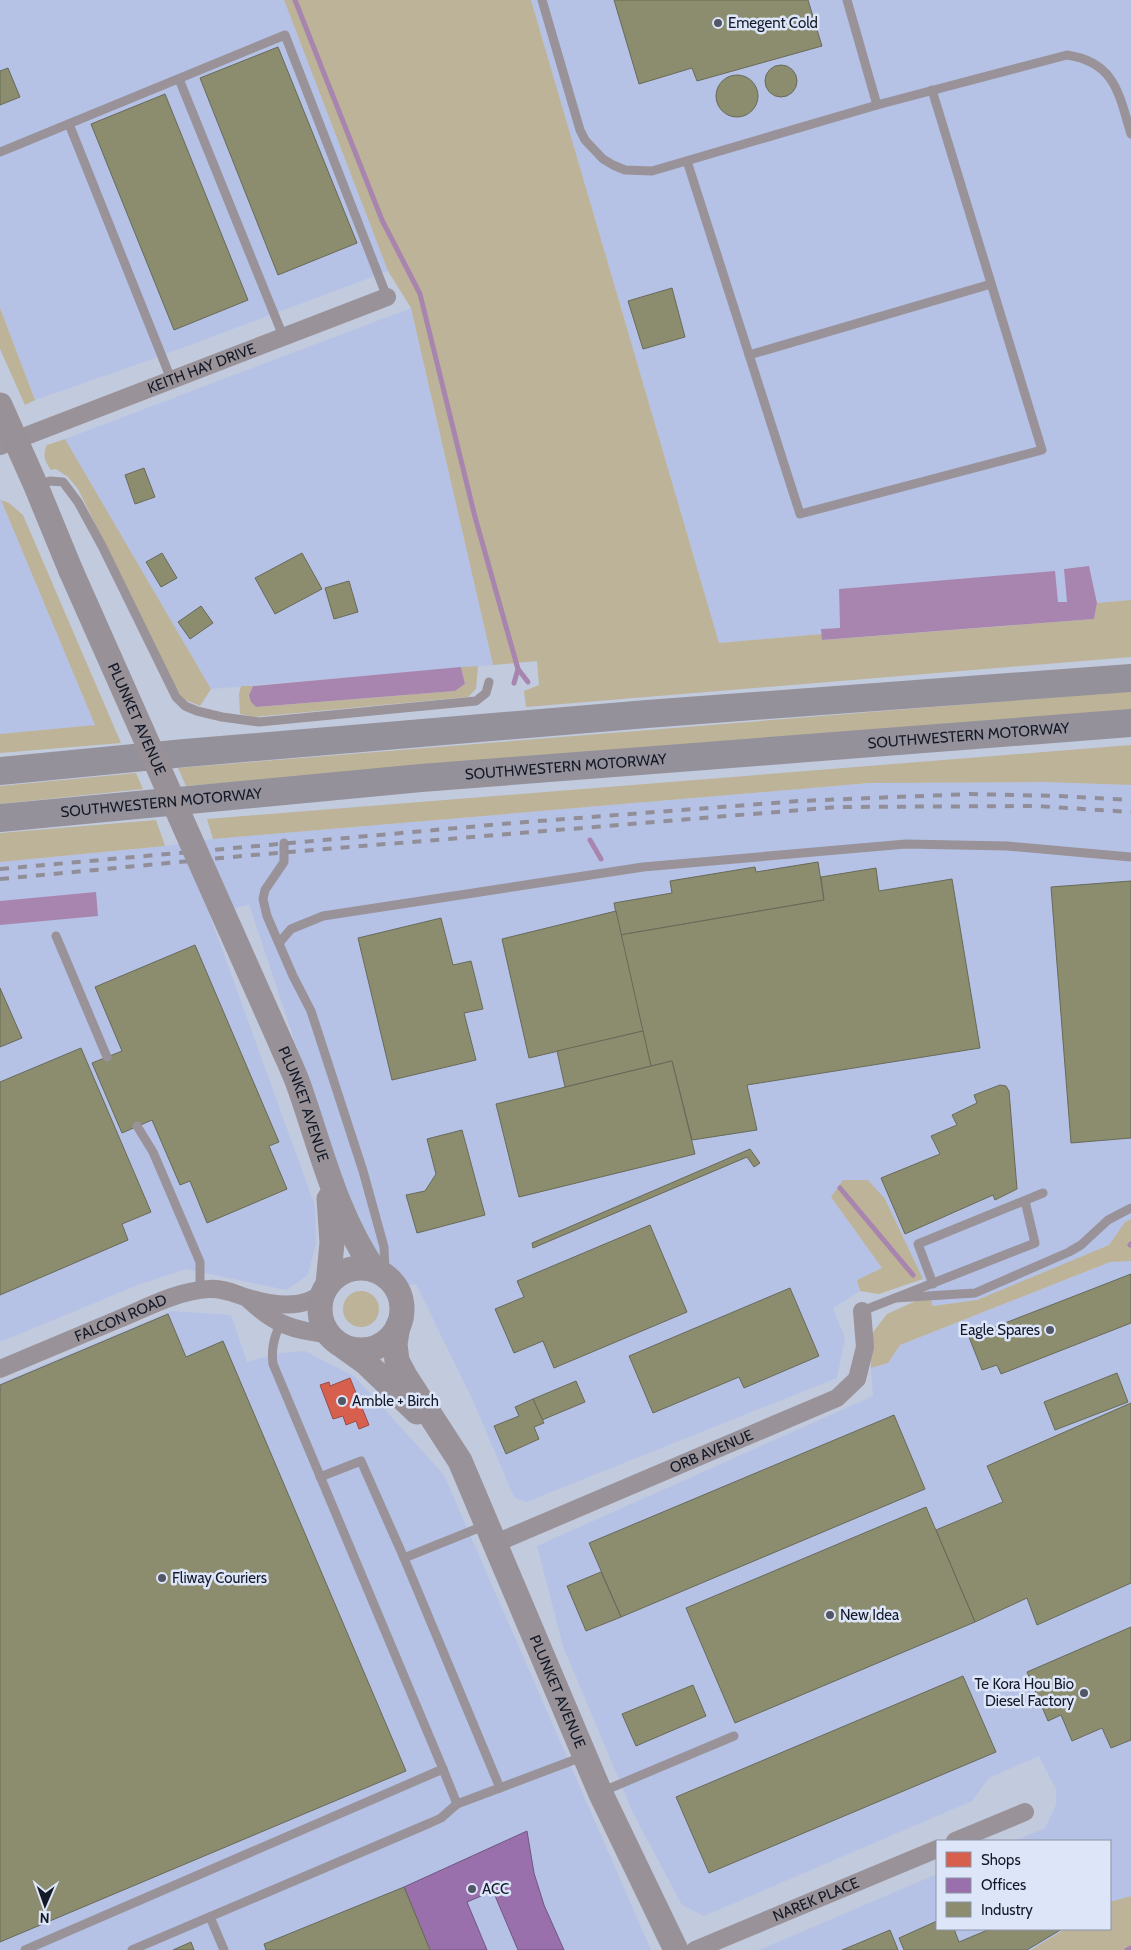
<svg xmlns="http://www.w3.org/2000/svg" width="1131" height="1950" font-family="Cabin,sans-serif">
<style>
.built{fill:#b5c2e5}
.green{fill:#bdb398}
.water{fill:#a885ae}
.shops{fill:#d6604d;stroke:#9c4b42}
.offices{fill:#9970ab;stroke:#715683}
.industry{fill:#8c8c6e;stroke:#686a59}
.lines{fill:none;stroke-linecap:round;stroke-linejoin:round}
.stream{stroke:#a885ae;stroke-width:5}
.lane{stroke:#999298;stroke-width:9}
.street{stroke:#999298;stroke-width:18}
.secondary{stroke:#989198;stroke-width:25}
.highway{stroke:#94919b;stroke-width:28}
.rail{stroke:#928e97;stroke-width:4;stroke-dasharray:9 9;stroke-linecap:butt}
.secondary-bridge{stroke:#989198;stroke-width:25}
.poi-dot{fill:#515767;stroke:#dde5f9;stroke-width:2}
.labels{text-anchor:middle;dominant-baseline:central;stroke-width:5;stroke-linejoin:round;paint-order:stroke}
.poi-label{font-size:15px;fill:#141927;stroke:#dde5f9;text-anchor:start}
.street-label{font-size:15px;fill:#141927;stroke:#dde5f9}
</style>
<rect width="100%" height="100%" fill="#c2cade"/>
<g class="built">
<path d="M 0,0 L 284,0 L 388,271 L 144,362 L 35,400 L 0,308 Z"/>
<path d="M 531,0 L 1131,0 L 1131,600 L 1097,603 L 1089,566 L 1067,602 L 1058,602 L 1054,572 L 839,589 L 840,628 L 821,629 L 822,634 L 719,643 Z"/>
<path d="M 411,308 L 493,665 L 211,689 L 65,439 Z"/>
<path d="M 0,498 L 95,725 L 0,734 Z"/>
<path d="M 1045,782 L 1131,785 L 1131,1219 L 1125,1222 L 1109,1245 L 977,1300 L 933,1306 L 923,1279 L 885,1199 L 831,1197 L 882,1268 L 857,1280 L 860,1291 L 833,1308 L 845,1338 L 837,1378 L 526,1502 L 514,1497 L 474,1403 L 416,1284 L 409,1285 L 395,1269 L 372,1251 L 356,1226 L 249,904 L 210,916 L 315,1206 L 316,1243 L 308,1275 L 286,1290 L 186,1269 L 138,1285 L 0,1342 L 0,862 L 165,846 L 213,839 L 869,783 Z"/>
<path d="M 1131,1261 L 1131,1896 L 1110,1902 L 1110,1841 L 1014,1841 L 1045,1828 L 1056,1805 L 1056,1789 L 1039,1756 L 989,1778 L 972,1801 L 704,1916 L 682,1905 L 633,1813 L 563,1646 L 537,1546 L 873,1396 L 871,1368 L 888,1363 L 900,1345 L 1110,1262 Z"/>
<path d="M 171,1311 L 231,1315 L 247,1362 L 280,1353 L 305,1351 L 355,1377 L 444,1475 L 651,1950 L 0,1950 L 0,1383 Z"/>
<path d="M 937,1874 L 937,1929 L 1065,1929 L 1031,1950 L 759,1950 Z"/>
</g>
<g class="green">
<path d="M 284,0 L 531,0 L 719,643 L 822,634 L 823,640 L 1094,619 L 1097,603 L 1131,600 L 1131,657 L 526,707 L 524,691 L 539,685 L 537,661 L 493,665 L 411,308 L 388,271 Z"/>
<path d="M 0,308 L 35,400 L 25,405 L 0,349 Z"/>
<path d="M 65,439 L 211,689 L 200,706 L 183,699 L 172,680 L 78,489 L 68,477 L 56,469 L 51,470 C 45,462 42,455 47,445 Z"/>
<path d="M 1,500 L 9,503 L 23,515 L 121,743 L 0,753 L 0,734 L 95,725 Z"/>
<path d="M 478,666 L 476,689 L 468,697 L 253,717 L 240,714 L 239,694 L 241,686 L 253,686 L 249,695 L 256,707 L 455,691 L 465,684 L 461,667 Z"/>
<path d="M 1131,691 L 1131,710 L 186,786 L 178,768 Z"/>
<path d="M 1131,745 L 1131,785 L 1045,782 L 869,783 L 213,839 L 207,819 Z"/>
<path d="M 136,773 L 143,789 L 0,804 L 0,786 Z"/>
<path d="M 156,820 L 165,846 L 0,862 L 0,833 Z"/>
<path d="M 843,1180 L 868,1180 L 885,1199 L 923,1279 L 879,1294 L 860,1291 L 857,1280 L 882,1268 L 831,1197 Z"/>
<path d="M 1131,1219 L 1131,1261 L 1110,1262 L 900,1345 L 888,1363 L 871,1368 L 871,1335 L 887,1314 L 929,1295 L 933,1306 L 977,1300 L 1109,1245 L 1125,1222 Z"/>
<circle cx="361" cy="1309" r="18"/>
<path d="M 1131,1896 L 1131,1950 L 1031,1950 L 1065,1929 L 1110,1929 L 1110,1902 Z"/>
</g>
<g class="water">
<path d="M 1089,566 L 1097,603 L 1094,619 L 822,640 L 821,629 L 840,628 L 839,589 L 1055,571 L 1058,602 L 1067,602 L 1064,569 Z"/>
<path d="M 461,667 L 465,684 L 455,691 L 256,707 L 251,702 L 249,695 L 253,686 Z"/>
<path d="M 96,892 L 98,916 L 0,925 L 0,901 Z"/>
</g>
<path class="shops" d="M 350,1378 L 369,1425 L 359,1429 L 356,1421 L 346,1425 L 343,1416 L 333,1419 L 320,1385 L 329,1382 L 330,1386 Z"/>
<path class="offices" d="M 527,1831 L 534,1873 L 544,1905 L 564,1950 L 518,1950 L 493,1891 L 467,1902 L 487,1950 L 430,1950 L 404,1887 Z"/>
<g class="industry">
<path d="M 614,0 L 808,0 L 822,46 L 697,81 L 692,68 L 639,84 Z"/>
<path d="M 278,47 L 357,243 L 278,275 L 200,78 Z"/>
<circle cx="781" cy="81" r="16"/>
<path d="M 8,68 L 20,97 L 0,105 L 0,71 Z"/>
<circle cx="737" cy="96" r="21"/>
<path d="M 165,94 L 248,300 L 174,330 L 91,124 Z"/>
<path d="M 672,288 L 685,337 L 643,349 L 628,301 Z"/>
<path d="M 144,468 L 155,497 L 135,504 L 125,475 Z"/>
<path d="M 162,553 L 177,578 L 161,587 L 146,562 Z"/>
<path d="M 302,553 L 322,589 L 275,614 L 255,578 Z"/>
<path d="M 349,581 L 358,612 L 334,619 L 325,588 Z"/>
<path d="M 201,606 L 213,623 L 190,639 L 178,622 Z"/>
<path d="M 818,862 L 824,900 L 620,935 L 614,903 L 672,893 L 670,881 L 755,867 L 756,872 Z"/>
<path d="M 876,868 L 879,891 L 952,879 L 980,1048 L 747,1085 L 757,1130 L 692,1140 L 672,1061 L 651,1066 L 620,935 L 824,900 L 821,877 Z"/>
<path d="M 1131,881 L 1131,1138 L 1071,1143 L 1051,887 Z"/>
<path d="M 616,911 L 643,1031 L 529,1058 L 502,939 Z"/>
<path d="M 441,918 L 453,965 L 471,961 L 483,1009 L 464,1013 L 476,1060 L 392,1080 L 358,938 Z"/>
<path d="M 195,945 L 279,1142 L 269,1146 L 287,1189 L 207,1223 L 190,1181 L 180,1185 L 152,1120 L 122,1133 L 92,1063 L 122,1051 L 95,987 Z"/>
<path d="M 0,988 L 22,1038 L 0,1047 Z"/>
<path d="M 643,1031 L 651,1066 L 565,1087 L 557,1051 Z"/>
<path d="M 81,1048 L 151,1212 L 122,1224 L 128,1240 L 0,1295 L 0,1082 Z"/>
<path d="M 672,1061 L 695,1154 L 519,1197 L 496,1104 Z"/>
<path d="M 1000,1085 L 1006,1086 L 1009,1091 L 1017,1189 L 995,1200 L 993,1195 L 905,1234 L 881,1178 L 940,1154 L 931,1136 L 957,1125 L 952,1115 L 977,1103 L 974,1095 Z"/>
<path d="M 462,1130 L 485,1215 L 417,1233 L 406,1195 L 425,1191 L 436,1174 L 427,1139 Z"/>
<path d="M 750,1149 L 760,1163 L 754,1167 L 747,1157 L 533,1248 L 532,1243 Z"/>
<path d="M 650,1225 L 687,1312 L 554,1368 L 543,1341 L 514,1353 L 495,1309 L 524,1297 L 517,1281 Z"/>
<path d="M 1131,1274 L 1131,1323 L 1001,1374 L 997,1365 L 982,1370 L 969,1337 Z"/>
<path d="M 790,1288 L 819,1356 L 744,1388 L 739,1377 L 653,1413 L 629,1356 Z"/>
<path d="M 168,1314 L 186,1357 L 223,1341 L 406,1771 L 0,1942 L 0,1385 Z"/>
<path d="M 1117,1373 L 1128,1402 L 1055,1430 L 1044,1402 Z"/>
<path d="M 576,1381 L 585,1402 L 542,1420 L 533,1399 Z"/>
<path d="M 533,1399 L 544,1423 L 534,1427 L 539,1439 L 506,1454 L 494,1426 L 519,1416 L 515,1407 Z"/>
<path d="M 1131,1403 L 1131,1583 L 1037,1625 L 1027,1598 L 975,1622 L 936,1530 L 1003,1502 L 987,1466 Z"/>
<path d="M 894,1415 L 925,1489 L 621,1617 L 589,1543 Z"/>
<path d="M 926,1507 L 975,1622 L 735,1723 L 686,1608 Z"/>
<path d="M 601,1572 L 621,1617 L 586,1631 L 567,1586 Z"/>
<path d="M 1131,1627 L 1131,1740 L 1111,1748 L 1102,1728 L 1072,1741 L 1061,1715 L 1048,1721 L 1027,1672 Z"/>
<path d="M 963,1676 L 996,1752 L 709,1873 L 676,1797 Z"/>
<path d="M 693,1685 L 706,1716 L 636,1746 L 622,1714 Z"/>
<path d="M 404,1887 L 430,1950 L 266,1950 L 264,1944 Z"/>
<path d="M 937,1921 L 937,1929 L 954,1929 L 959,1942 L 990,1929 L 1062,1929 L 1027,1950 L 904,1950 L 899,1938 Z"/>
<path d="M 890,1930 L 898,1950 L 842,1950 Z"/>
<path d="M 191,1942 L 194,1950 L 173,1950 Z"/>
</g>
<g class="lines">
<g class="stream">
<path d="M 295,0 L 382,220 L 420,294 L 475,517 L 518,669"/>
<path d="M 514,683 L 518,669 L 528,682"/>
<path d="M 590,840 L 601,859"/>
<path d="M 840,1188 L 913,1275"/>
<path d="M 1130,1245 L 1131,1244"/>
<path d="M 1127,1950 L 1131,1948"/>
</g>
<g class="lane">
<path d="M 542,0 L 580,130 L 585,140 L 603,159 L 613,165 L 625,170 L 652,171 L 877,105 L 1067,55 C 1115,62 1119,94 1131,134"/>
<path d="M 847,0 L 877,105"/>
<path d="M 179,79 L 283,336"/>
<path d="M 69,124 L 171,379"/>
<path d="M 0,152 L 285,35 L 387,297"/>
<path d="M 687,161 L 800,514 L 1042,450 L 932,90"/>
<path d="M 749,355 L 991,284"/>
<path d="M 37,486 L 50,481 L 63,482 L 78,502 L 102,546 L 176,697 L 185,706 L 197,711 L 222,717 L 259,722 L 476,701 L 486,693 L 489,682"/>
<path d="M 284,843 L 284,862 L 265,890 L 263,899 L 267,916 L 293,976 L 311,1011 L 363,1171 L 384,1247 L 385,1273"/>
<path d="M 56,936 L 107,1057"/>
<path d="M 279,943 L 291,929 L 323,916 L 643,867 L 906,844 L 1007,846 L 1131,857"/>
<path d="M 137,1126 L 153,1152 L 200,1262 L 200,1290"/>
<path d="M 933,1284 L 918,1244 L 1043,1193"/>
<path d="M 895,1298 L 975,1293 L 1069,1252 L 1081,1245 L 1108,1220 L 1131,1208"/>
<path d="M 862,1311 L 1035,1243 L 1025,1201"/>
<path d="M 280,1324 C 274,1338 271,1349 273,1364 L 443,1769"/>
<path d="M 320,1477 L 361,1461 L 404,1558 L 500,1788"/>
<path d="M 404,1558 L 486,1525"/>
<path d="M 601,1792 L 734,1736"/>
<path d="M 210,1917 L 224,1950"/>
<path d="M 25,1950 L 443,1769 L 457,1804 L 582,1757"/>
<path d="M 132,1950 L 430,1823 L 441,1818 L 457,1804"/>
</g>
<g class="street">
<path id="s1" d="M 0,446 L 387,297"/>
<path d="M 249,1300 C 275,1324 293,1331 329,1334"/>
<path id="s2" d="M 0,1369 C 40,1352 79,1336 119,1319 C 148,1307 177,1291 209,1289 C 222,1288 233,1293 245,1297 C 270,1305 304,1311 324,1291"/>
<path id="s3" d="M 496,1543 L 837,1398 L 857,1379 L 865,1347 L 862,1311"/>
<path d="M 955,1841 L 1025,1812"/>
<path id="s4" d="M 695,1950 L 937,1849"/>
</g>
<g class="secondary">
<path d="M 0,405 L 36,486 L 71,571"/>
<path id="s5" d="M 282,1046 C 288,1060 295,1074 300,1089 C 322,1152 336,1214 374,1270"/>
<circle cx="361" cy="1309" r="41"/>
<path d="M 328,1284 L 332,1243 L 329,1199"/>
<path id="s6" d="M 398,1326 L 395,1344 L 397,1361 L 405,1376 L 460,1461 L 600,1792 L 676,1950"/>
<path d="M 344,1347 L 365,1362 L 417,1412"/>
</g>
<g class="highway">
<path d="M 0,771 L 185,753 L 647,714 L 1131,678"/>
<path id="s7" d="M 0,818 L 421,778 L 1131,723"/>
</g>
<g class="rail">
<path d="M 0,869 L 513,823 L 799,801 L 970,794 L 1060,796 L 1131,800"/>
<path d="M 0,879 L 253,855 L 837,807 L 1036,806 L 1131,812"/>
</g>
<path class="secondary-bridge" id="s8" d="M 71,571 L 282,1046"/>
</g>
<g class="poi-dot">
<circle cx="718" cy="23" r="5"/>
<circle cx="1050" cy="1330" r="5"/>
<circle cx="342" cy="1401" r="5"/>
<circle cx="162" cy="1578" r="5"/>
<circle cx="830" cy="1615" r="5"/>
<circle cx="1084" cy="1693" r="5"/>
<circle cx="472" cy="1889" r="5"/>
</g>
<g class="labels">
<g class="poi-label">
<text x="728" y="23">Emegent Cold</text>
<text x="1040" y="1330" text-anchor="end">Eagle Spares</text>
<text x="352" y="1401">Amble + Birch</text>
<text x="172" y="1578">Fliway Couriers</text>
<text x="840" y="1615">New Idea</text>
<text x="1074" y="1684" text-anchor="end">Te Kora Hou Bio<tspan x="1074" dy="17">Diesel Factory</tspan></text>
<text x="482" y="1889">ACC</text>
</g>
<g class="street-label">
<text stroke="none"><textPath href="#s1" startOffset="216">KEITH HAY DRIVE</textPath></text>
<text stroke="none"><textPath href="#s8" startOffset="162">PLUNKET AVENUE</textPath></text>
<text stroke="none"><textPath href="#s7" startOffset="972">SOUTHWESTERN MOTORWAY</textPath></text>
<text stroke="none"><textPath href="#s7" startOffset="568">SOUTHWESTERN MOTORWAY</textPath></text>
<text stroke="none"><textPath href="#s7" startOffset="162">SOUTHWESTERN MOTORWAY</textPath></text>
<text stroke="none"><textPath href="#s5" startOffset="62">PLUNKET AVENUE</textPath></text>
<text stroke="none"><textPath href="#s2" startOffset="131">FALCON ROAD</textPath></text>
<text stroke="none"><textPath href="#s3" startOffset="234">ORB AVENUE</textPath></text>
<text stroke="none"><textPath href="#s6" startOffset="404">PLUNKET AVENUE</textPath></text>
<text stroke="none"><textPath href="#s4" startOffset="131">NAREK PLACE</textPath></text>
</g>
</g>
<rect x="936" y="1840" width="175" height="90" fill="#dde5f9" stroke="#8d93a5"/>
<rect x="946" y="1852" width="25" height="15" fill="#d6604d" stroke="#8d93a5"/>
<text x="981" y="1865" font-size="15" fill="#141927">Shops</text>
<rect x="946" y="1878" width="25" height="15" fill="#9970ab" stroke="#8d93a5"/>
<text x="981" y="1890" font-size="15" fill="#141927">Offices</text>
<rect x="946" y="1902" width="25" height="15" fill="#8c8c6e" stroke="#8d93a5"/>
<text x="981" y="1915" font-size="15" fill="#141927">Industry</text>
<g transform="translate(45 1905) rotate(182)" stroke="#dde5f9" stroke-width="4" paint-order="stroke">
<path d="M0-4L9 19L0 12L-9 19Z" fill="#141927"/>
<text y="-8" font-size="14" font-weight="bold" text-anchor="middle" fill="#141927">N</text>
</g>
</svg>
